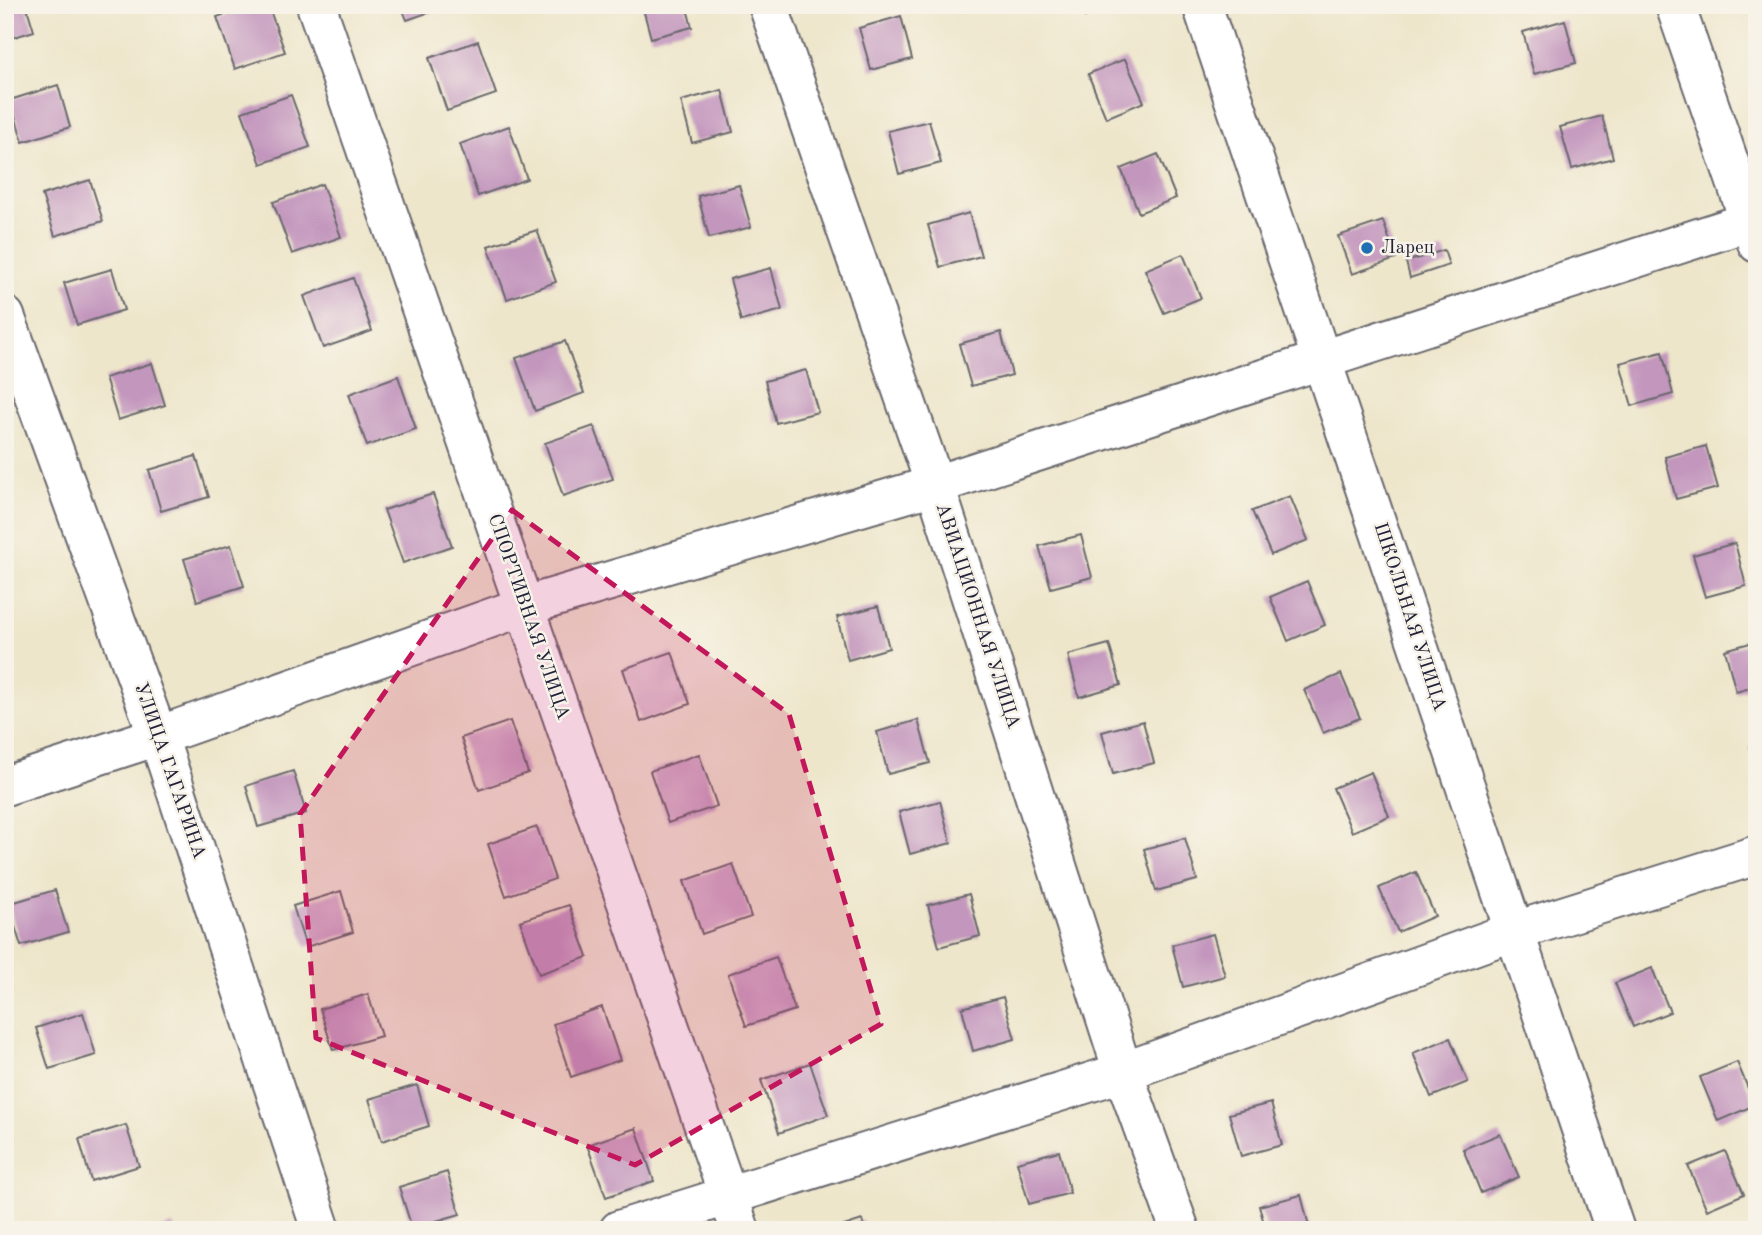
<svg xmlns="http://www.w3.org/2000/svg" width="1762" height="1235" font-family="'Old Standard TT',serif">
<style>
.building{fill:#c396bd}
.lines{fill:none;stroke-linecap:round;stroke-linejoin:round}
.minor-casing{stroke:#69676d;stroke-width:42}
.minor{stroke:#fff;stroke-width:38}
.marked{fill:#c2185b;fill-opacity:0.2;stroke:#c2185b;stroke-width:5;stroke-dasharray:14 9;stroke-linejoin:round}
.poi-dot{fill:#1f6fb2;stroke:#f7f3e8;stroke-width:2.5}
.labels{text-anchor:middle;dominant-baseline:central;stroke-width:5;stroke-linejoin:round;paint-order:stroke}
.poi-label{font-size:19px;fill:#22223b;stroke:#f7f3e8;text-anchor:start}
.street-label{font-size:19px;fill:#22223b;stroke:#f7f3e8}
</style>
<rect width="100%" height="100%" fill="#f7f3e8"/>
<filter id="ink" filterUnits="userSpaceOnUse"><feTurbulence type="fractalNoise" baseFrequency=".0143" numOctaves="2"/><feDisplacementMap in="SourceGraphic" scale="14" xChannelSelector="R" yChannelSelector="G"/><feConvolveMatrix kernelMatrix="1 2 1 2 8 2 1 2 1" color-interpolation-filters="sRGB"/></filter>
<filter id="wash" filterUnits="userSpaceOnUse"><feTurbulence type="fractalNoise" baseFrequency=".00686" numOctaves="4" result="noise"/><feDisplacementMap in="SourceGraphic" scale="28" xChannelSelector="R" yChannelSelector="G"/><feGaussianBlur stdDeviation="1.57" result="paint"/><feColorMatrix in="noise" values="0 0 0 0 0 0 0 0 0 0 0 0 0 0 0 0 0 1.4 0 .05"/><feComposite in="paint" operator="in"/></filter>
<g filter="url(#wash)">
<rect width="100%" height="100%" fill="#eee6cb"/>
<g id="blocks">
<g class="building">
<path d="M 5,5 L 26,5 L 34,31 L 5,40 Z"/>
<path d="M 250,5 L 268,5 L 285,52 L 235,69 L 217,17 Z"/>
<path d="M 401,5 L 447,5 L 447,6 L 407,20 Z"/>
<path d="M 642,5 L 686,5 L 692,27 L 651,38 Z"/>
<path d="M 1081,5 L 1113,5 L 1085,17 Z"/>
<path d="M 901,16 L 912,59 L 871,70 L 859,28 Z"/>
<path d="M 1565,20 L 1576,63 L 1534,74 L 1523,32 Z"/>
<path d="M 478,41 L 496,94 L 447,111 L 429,58 Z"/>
<path d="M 1125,59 L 1144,102 L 1106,118 L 1088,74 Z"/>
<path d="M 58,85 L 70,127 L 23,142 L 10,100 Z"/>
<path d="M 722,90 L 733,132 L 692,143 L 681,101 Z"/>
<path d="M 291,95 L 310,147 L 261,164 L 242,112 Z"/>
<path d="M 1602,116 L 1613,158 L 1572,169 L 1560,127 Z"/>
<path d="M 929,121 L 941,163 L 899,174 L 888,131 Z"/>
<path d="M 509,126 L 527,179 L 478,196 L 460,144 Z"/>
<path d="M 1158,154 L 1176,198 L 1139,213 L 1121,169 Z"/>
<path d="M 90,180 L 103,221 L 55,236 L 42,195 Z"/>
<path d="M 322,184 L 341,237 L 292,254 L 273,202 Z"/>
<path d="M 739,185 L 751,227 L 709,238 L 698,196 Z"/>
<path d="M 969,213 L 981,256 L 940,267 L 928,225 Z"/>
<path d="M 1383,221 L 1396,259 L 1352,274 L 1338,236 Z"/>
<path d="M 537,230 L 556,282 L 507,299 L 488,246 Z"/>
<path d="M 1444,250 L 1449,265 L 1410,278 L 1406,262 Z"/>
<path d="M 1183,254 L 1201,298 L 1164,313 L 1145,270 Z"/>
<path d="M 771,268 L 782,310 L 741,321 L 730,279 Z"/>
<path d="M 112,269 L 124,310 L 77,325 L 64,283 Z"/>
<path d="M 353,278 L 372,331 L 323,348 L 304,296 Z"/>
<path d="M 1001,332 L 1012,375 L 971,386 L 959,344 Z"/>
<path d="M 565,341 L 584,393 L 535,411 L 516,358 Z"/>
<path d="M 1662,352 L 1673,394 L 1632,406 L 1620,363 Z"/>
<path d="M 152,363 L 165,405 L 118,420 L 105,378 Z"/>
<path d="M 806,370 L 818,412 L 776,423 L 765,381 Z"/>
<path d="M 398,376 L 416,429 L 367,446 L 349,394 Z"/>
<path d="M 594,426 L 613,479 L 563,496 L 545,443 Z"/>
<path d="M 1706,446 L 1718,488 L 1676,499 L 1665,457 Z"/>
<path d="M 196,456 L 209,497 L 161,511 L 149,470 Z"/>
<path d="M 433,494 L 452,546 L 403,563 L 384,510 Z"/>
<path d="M 1290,496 L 1308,540 L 1271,555 L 1252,511 Z"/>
<path d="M 1081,535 L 1092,577 L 1051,588 L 1039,546 Z"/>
<path d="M 1735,543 L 1746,586 L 1705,597 L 1693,555 Z"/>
<path d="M 231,545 L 244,586 L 197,601 L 184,559 Z"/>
<path d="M 1307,581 L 1325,625 L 1288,641 L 1270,597 Z"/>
<path d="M 878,606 L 889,648 L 848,660 L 837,617 Z"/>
<path d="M 1757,641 L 1757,686 L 1736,692 L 1725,650 Z"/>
<path d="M 1109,644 L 1121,685 L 1079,697 L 1068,655 Z"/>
<path d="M 672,652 L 690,704 L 641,722 L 623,669 Z"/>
<path d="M 1341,674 L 1360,718 L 1323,733 L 1304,690 Z"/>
<path d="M 918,720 L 930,763 L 888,774 L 877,732 Z"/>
<path d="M 510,721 L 528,773 L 479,790 L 461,738 Z"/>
<path d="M 1143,721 L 1154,763 L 1113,774 L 1102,732 Z"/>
<path d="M 1757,745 L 1757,768 L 1756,768 L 1750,747 Z"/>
<path d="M 699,754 L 717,806 L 668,823 L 650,771 Z"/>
<path d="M 293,771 L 306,813 L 258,827 L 246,786 Z"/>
<path d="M 1371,772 L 1389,816 L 1352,832 L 1333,788 Z"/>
<path d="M 940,801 L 951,843 L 910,854 L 899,812 Z"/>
<path d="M 537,827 L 555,879 L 506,896 L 488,844 Z"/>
<path d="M 1185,838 L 1197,880 L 1156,891 L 1144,849 Z"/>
<path d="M 733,864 L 751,917 L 702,934 L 684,881 Z"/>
<path d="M 1416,872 L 1435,916 L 1398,932 L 1379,888 Z"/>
<path d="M 55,890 L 68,932 L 21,946 L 8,904 Z"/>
<path d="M 341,891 L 353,932 L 306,947 L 293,906 Z"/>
<path d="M 969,894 L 980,936 L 939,947 L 928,905 Z"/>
<path d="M 569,905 L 588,957 L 539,974 L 520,921 Z"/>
<path d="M 1213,934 L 1225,976 L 1183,987 L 1172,945 Z"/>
<path d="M 776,957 L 795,1010 L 746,1026 L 728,974 Z"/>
<path d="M 1652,968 L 1670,1012 L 1633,1027 L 1615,983 Z"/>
<path d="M 368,994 L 381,1036 L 333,1050 L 320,1009 Z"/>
<path d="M 1003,997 L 1015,1039 L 973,1051 L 962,1008 Z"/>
<path d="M 602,1007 L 620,1060 L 571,1077 L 553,1024 Z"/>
<path d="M 83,1013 L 96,1055 L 49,1069 L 36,1028 Z"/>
<path d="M 1450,1038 L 1468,1082 L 1431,1097 L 1413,1053 Z"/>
<path d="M 1737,1062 L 1755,1105 L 1718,1121 L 1700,1077 Z"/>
<path d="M 810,1063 L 828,1115 L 779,1133 L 761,1080 Z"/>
<path d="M 417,1085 L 429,1126 L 382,1141 L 369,1099 Z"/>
<path d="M 1271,1103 L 1282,1145 L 1241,1156 L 1229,1114 Z"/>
<path d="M 126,1125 L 139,1166 L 91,1181 L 79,1139 Z"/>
<path d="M 636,1128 L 654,1181 L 606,1197 L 587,1145 Z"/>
<path d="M 1500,1134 L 1519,1177 L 1481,1193 L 1463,1149 Z"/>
<path d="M 1059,1151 L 1070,1193 L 1029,1204 L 1017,1162 Z"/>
<path d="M 1725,1151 L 1744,1194 L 1707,1210 L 1688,1166 Z"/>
<path d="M 447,1172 L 460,1214 L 412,1228 L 399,1187 Z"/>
<path d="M 1301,1195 L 1310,1230 L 1266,1230 L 1259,1206 Z"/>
<path d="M 862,1220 L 865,1230 L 835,1230 L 835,1229 Z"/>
<path d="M 173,1225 L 175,1230 L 158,1230 L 158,1229 Z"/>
</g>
</g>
</g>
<g filter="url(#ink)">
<use href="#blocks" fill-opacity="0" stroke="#69676d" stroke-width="2"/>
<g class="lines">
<defs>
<g id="minor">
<path d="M 316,5 L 740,1230"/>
<path d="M 768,5 L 935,485 L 1123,1072 L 1180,1230"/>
<path d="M 1202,5 C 1342,412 1475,822 1615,1230"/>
<path d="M 1675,5 L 1757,243"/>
<path d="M 5,316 L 158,736 L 321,1230"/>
<path d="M 5,786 L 158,736 L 525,606 L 935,485 L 1757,219"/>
<path d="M 619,1230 L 1123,1072 L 1512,932 L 1757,855"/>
</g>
</defs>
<use href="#minor" class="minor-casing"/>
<use href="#minor" class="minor"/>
</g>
</g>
<path class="marked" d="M 512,510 L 789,714 L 881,1024 L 635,1165 L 316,1038 L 300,814 Z"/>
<circle class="poi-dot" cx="1367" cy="248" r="7"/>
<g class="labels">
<g class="poi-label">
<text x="1381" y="248">Ларец</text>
</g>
<g class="street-label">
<text transform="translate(977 616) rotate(72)">АВИАЦИОННАЯ УЛИЦА</text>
<text transform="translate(528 617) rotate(71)">СПОРТИВНАЯ УЛИЦА</text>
<text transform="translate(1409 617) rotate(72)">ШКОЛЬНАЯ УЛИЦА</text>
<text transform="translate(169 771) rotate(71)">УЛИЦА ГАГАРИНА</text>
</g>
</g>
<rect width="1762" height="1235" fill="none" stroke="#f7f3e8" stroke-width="28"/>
</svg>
